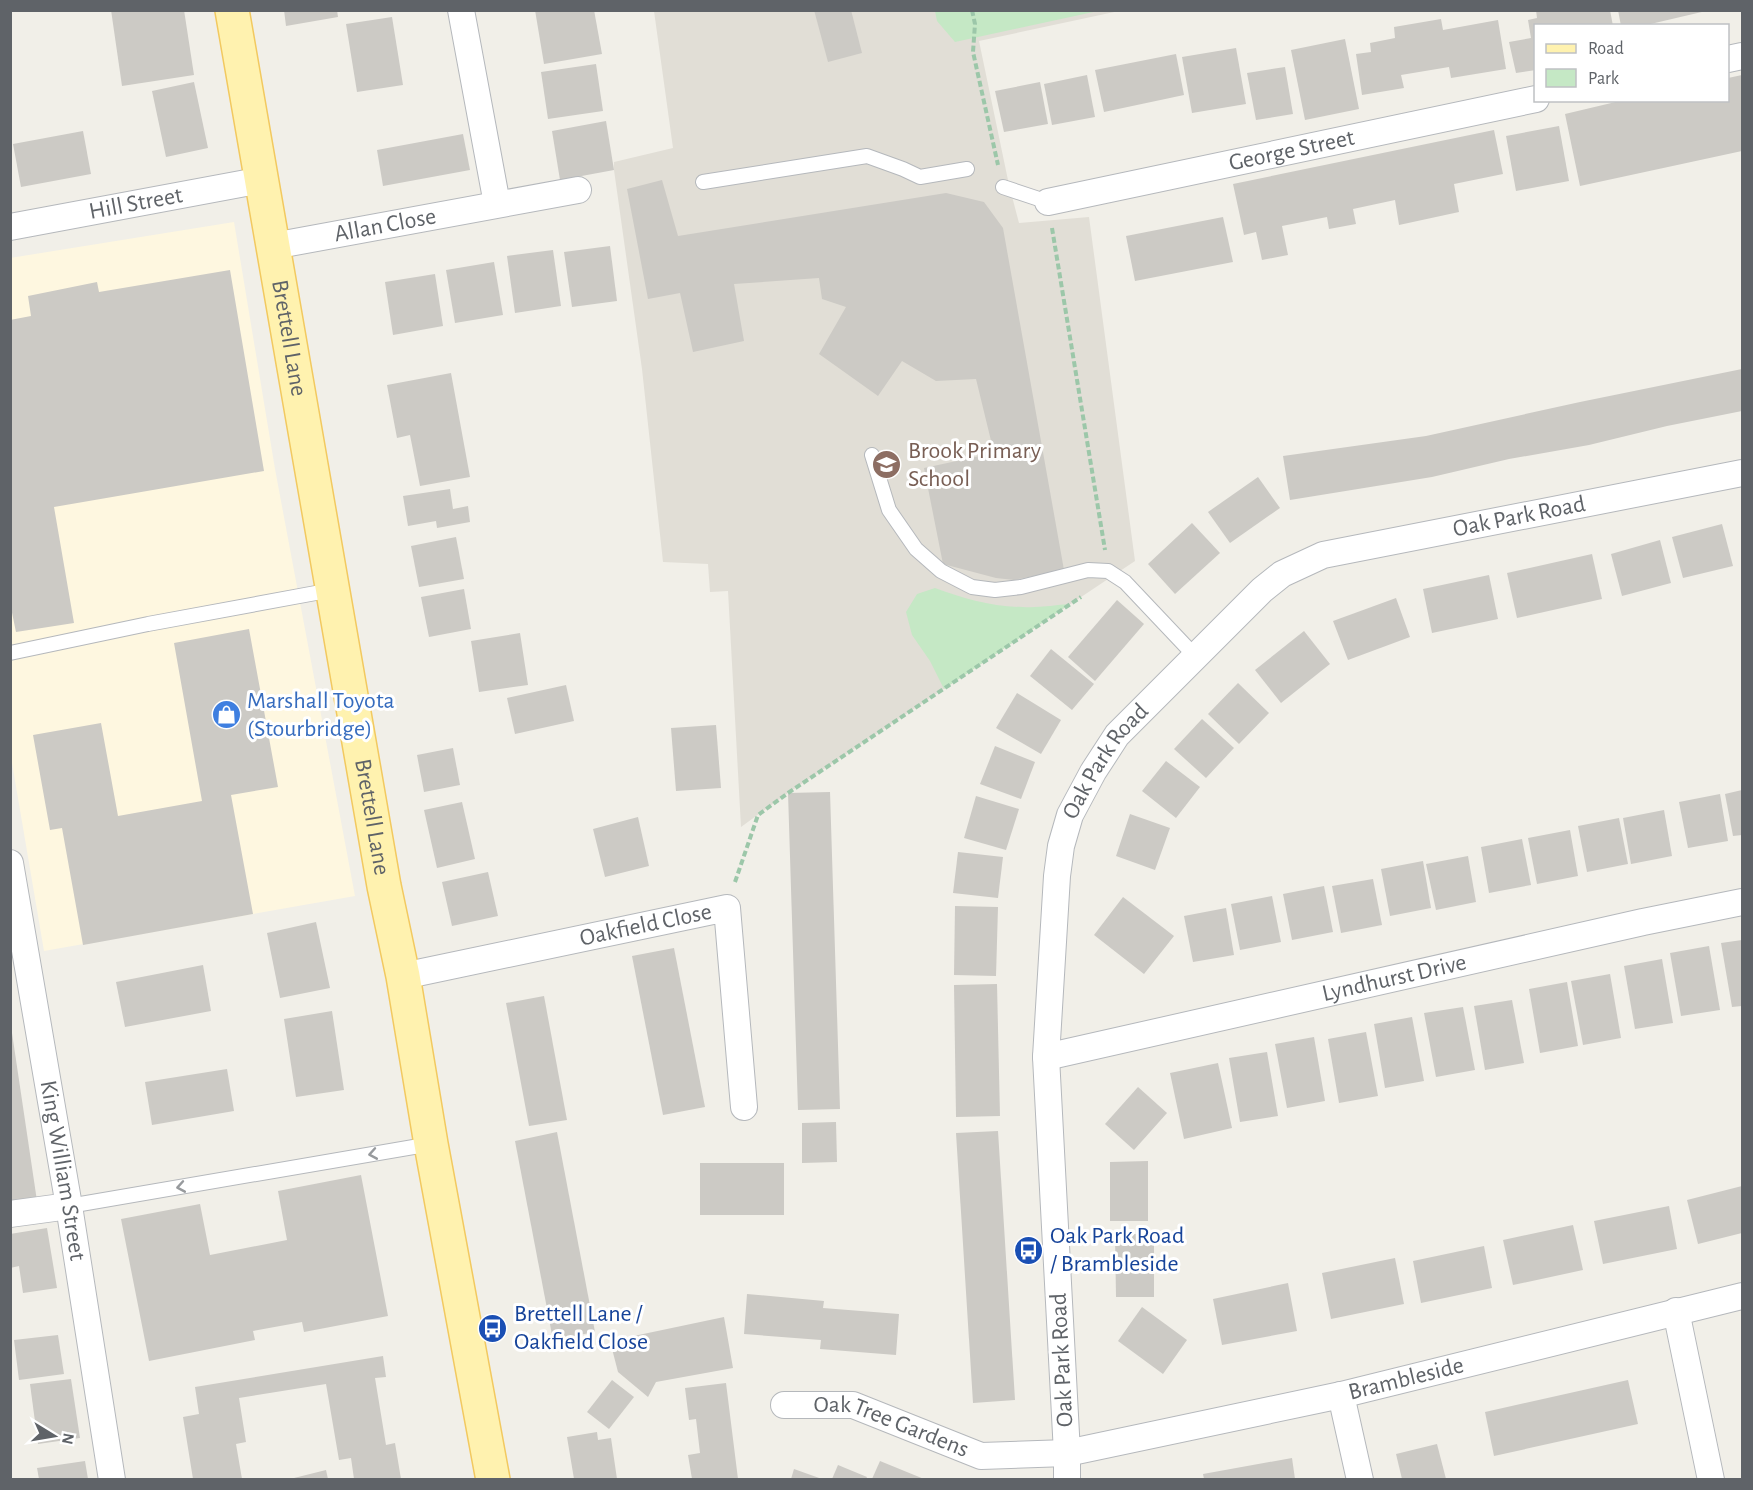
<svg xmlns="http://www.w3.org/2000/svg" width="1753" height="1490" font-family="'Alegreya Sans',sans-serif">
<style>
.commercial{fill:#fef7e0}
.education{fill:#e1ded6}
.green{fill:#c5e8c5}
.building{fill:#cccac5}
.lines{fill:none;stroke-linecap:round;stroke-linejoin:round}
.lane-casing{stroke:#b5b8bc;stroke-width:16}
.street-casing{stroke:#b5b8bc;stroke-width:28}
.primary-casing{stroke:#f2c960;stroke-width:36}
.path{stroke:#9cc7a9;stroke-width:4;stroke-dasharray:6 3;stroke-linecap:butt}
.lane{stroke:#fff;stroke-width:14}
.street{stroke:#fff;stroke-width:26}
.primary{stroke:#fff2af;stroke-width:33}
.oneway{stroke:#979a9d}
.labels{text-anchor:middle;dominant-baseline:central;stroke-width:6;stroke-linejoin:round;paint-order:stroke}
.street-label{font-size:24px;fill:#5f6368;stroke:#fff}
.education-label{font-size:24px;fill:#785e54;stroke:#fff;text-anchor:start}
.shop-label{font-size:24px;fill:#366cbe;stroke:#fff;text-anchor:start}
.transit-label{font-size:24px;fill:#164399;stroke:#fff;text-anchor:start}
</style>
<rect width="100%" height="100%" fill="#f1efe8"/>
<path class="commercial" d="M 234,222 L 275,469 L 355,896 L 44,951 L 11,757 L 10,258 Z"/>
<path class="education" d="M 654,11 L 1119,11 L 979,41 L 1009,185 L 1019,223 L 1089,217 L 1135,561 L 788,793 L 741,827 L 728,591 L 710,592 L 708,564 L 663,562 L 642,369 L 614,170 L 614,162 L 673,148 Z"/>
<g class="green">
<path d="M 935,11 L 935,10 L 1098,11 L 955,42 L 937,21 Z"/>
<path d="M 935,588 C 962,598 993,607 1023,607 C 1038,608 1055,605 1070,604 L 944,689 L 930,661 L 912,635 L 906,612 L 917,594 Z"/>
</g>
<g class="building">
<path d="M 111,10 L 184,10 L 194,75 L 122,86 Z"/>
<path d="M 284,10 L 337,10 L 338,17 L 286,26 Z"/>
<path d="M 535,10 L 594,10 L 602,54 L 544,64 Z"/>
<path d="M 814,10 L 851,10 L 862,53 L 828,62 Z"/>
<path d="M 1536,10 L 1610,10 L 1613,26 L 1536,26 L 1536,70 L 1516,73 L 1509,42 L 1531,38 L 1528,20 L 1537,18 Z"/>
<path d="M 1618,10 L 1706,10 L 1706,11 L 1642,26 L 1621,26 Z"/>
<path d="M 392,17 L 403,85 L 357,92 L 346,24 Z"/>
<path d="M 1441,19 L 1443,30 L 1498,20 L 1506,69 L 1451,78 L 1449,67 L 1401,75 L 1404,88 L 1362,95 L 1356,54 L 1371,52 L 1370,43 L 1395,38 L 1394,27 Z"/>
<path d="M 1345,39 L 1359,109 L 1305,120 L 1291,50 Z"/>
<path d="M 1236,48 L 1246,104 L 1192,113 L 1182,57 Z"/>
<path d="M 1176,54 L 1184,95 L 1104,112 L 1095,70 Z"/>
<path d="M 596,64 L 603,111 L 548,119 L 541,72 Z"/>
<path d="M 1285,67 L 1293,114 L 1256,120 L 1247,73 Z"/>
<path d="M 1087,75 L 1095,117 L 1052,125 L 1044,84 Z"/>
<path d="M 1742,75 L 1742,151 L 1580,186 L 1565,114 L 1624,100 L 1728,100 L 1728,78 Z"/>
<path d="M 194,82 L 208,148 L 166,157 L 152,91 Z"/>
<path d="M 1040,82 L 1048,124 L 1004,132 L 995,91 Z"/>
<path d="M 606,121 L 614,170 L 560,180 L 552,131 Z"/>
<path d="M 1559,126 L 1569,181 L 1516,191 L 1506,136 Z"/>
<path d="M 1494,130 L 1503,174 L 1454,184 L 1459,212 L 1399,225 L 1395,200 L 1353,209 L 1356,224 L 1329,229 L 1327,217 L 1282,226 L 1288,255 L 1262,260 L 1256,232 L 1244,235 L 1233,184 Z"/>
<path d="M 83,131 L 91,174 L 21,187 L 13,144 Z"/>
<path d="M 463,134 L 470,170 L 383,186 L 377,150 Z"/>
<path d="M 662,180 L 678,236 L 946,193 L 984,202 L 1003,228 L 1064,570 L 1014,580 L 996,578 L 943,564 L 924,468 L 994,453 L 976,379 L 936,381 L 902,361 L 878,396 L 819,354 L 846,307 L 822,299 L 819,278 L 734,284 L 744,341 L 693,352 L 680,293 L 648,299 L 627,189 Z"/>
<path d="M 1223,217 L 1233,262 L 1135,281 L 1126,236 Z"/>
<path d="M 610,246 L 617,301 L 572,307 L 564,252 Z"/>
<path d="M 553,250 L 561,306 L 515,313 L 507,256 Z"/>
<path d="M 494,262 L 503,315 L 455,323 L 446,270 Z"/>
<path d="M 230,270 L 264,471 L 54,507 L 74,623 L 16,632 L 10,603 L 10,320 L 31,316 L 28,296 L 97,282 L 99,292 Z"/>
<path d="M 435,274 L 443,326 L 393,335 L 385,282 Z"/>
<path d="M 1742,369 L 1742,411 L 1667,426 L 1589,445 L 1509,459 L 1432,477 L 1290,500 L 1283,456 L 1426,436 L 1580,402 Z"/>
<path d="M 451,373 L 470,477 L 420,486 L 410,435 L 397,438 L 387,385 Z"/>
<path d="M 1258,477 L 1280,508 L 1230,543 L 1208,512 Z"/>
<path d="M 450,489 L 453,509 L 468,506 L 470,522 L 437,528 L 436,521 L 408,526 L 403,496 Z"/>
<path d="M 1192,523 L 1220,553 L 1175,594 L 1148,564 Z"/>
<path d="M 1722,524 L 1733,566 L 1683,578 L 1672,537 Z"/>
<path d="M 456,537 L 464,579 L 419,587 L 411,546 Z"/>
<path d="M 1660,540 L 1671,583 L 1622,596 L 1611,554 Z"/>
<path d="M 1592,554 L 1602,599 L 1517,618 L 1507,573 Z"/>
<path d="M 1489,575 L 1498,619 L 1432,633 L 1423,589 Z"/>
<path d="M 464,589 L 471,629 L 429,637 L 421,597 Z"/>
<path d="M 1396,598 L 1410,637 L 1348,660 L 1333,621 Z"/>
<path d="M 1117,600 L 1144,624 L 1095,681 L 1068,657 Z"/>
<path d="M 249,629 L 278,787 L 231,795 L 253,914 L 83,945 L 62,828 L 50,830 L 33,735 L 101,723 L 118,816 L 202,801 L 174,643 Z"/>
<path d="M 1304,631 L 1330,664 L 1281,703 L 1255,670 Z"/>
<path d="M 520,633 L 528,685 L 479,692 L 471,641 Z"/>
<path d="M 1051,649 L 1094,684 L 1072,710 L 1030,676 Z"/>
<path d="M 1238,683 L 1269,713 L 1239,744 L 1208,714 Z"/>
<path d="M 566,685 L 574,721 L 515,734 L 507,698 Z"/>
<path d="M 1017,693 L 1061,720 L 1041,754 L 996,728 Z"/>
<path d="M 1202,719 L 1234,748 L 1206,778 L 1174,749 Z"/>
<path d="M 716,725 L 721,788 L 676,791 L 671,728 Z"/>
<path d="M 995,746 L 1035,762 L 1021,799 L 980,784 Z"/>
<path d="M 453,748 L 460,785 L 424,792 L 417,755 Z"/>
<path d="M 1166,761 L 1200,787 L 1176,818 L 1142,791 Z"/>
<path d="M 1742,790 L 1742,835 L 1733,836 L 1725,794 Z"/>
<path d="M 830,792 L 840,1109 L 798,1110 L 788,793 Z"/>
<path d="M 1720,794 L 1728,841 L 1688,848 L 1679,802 Z"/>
<path d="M 976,796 L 1019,809 L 1006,850 L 964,838 Z"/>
<path d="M 462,802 L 475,859 L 437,868 L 424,810 Z"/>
<path d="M 1664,810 L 1672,856 L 1631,864 L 1623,818 Z"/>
<path d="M 1130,814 L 1170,828 L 1155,870 L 1116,856 Z"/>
<path d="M 638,817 L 649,866 L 605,877 L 593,829 Z"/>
<path d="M 1619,818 L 1628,864 L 1587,872 L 1578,826 Z"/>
<path d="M 1570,830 L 1578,876 L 1537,884 L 1528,838 Z"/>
<path d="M 1522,839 L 1531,885 L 1489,893 L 1481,847 Z"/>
<path d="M 958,852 L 1003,857 L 998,898 L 953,893 Z"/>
<path d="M 1468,856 L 1476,902 L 1436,910 L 1426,864 Z"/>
<path d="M 1423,861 L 1431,908 L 1390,916 L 1381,869 Z"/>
<path d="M 488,872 L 498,916 L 452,926 L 442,882 Z"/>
<path d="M 1373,879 L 1382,925 L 1341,933 L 1332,886 Z"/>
<path d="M 1324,886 L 1333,932 L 1292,940 L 1283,894 Z"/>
<path d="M 1272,896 L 1281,942 L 1240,950 L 1231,904 Z"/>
<path d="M 1123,897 L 1174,936 L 1144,974 L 1094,935 Z"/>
<path d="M 955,906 L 998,907 L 996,976 L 954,975 Z"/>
<path d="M 1226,908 L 1234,955 L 1193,962 L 1184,916 Z"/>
<path d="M 316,922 L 330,988 L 280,998 L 267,933 Z"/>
<path d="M 1742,940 L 1742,1006 L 1732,1007 L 1721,943 Z"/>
<path d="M 1709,946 L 1720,1010 L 1681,1016 L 1670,953 Z"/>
<path d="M 674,948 L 705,1107 L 663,1115 L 632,956 Z"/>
<path d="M 1662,959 L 1673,1023 L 1635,1029 L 1624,966 Z"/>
<path d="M 203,965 L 211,1011 L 125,1027 L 116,982 Z"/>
<path d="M 1610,974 L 1621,1038 L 1583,1045 L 1571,981 Z"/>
<path d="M 1567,982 L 1578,1046 L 1540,1053 L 1529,989 Z"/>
<path d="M 997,984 L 1000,1116 L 956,1117 L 954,985 Z"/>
<path d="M 544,996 L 567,1120 L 529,1126 L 506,1003 Z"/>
<path d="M 1512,1000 L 1524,1063 L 1485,1070 L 1474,1006 Z"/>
<path d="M 1463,1007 L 1475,1070 L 1436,1077 L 1424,1013 Z"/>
<path d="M 332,1011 L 344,1090 L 296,1097 L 284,1019 Z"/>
<path d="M 1412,1017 L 1424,1081 L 1385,1088 L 1374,1024 Z"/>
<path d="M 1366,1032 L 1378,1096 L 1339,1103 L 1328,1039 Z"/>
<path d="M 10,1033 L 12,1033 L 37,1201 L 10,1205 Z"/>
<path d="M 1314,1037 L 1325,1101 L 1287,1108 L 1275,1044 Z"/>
<path d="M 1267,1052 L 1278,1116 L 1240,1122 L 1229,1058 Z"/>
<path d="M 1218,1063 L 1232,1128 L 1184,1139 L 1170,1073 Z"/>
<path d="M 227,1069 L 234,1111 L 152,1125 L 145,1082 Z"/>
<path d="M 1138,1087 L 1167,1113 L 1134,1150 L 1105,1124 Z"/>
<path d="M 836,1122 L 837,1162 L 802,1163 L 802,1123 Z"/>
<path d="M 998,1131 L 1015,1400 L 973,1403 L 956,1133 Z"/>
<path d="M 557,1132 L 595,1332 L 553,1340 L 515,1141 Z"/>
<path d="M 1148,1161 L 1148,1221 L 1110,1221 L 1110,1162 Z"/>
<rect x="700" y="1163" width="84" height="52"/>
<path d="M 361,1175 L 388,1316 L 304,1332 L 302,1322 L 253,1331 L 255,1340 L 149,1361 L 121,1219 L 200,1204 L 210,1255 L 287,1240 L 278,1191 Z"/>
<path d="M 1742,1186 L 1742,1233 L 1698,1244 L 1687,1200 Z"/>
<path d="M 1669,1206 L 1677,1249 L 1603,1264 L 1594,1221 Z"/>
<path d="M 1573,1225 L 1583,1270 L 1513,1285 L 1503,1240 Z"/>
<path d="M 47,1228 L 57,1288 L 23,1293 L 19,1266 L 10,1268 L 10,1234 Z"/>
<path d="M 1115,1234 L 1154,1234 L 1154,1297 L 1116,1297 Z"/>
<path d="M 1484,1246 L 1492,1288 L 1421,1303 L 1413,1261 Z"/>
<path d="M 1395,1258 L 1404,1304 L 1331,1319 L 1322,1273 Z"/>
<path d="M 1288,1283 L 1297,1331 L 1222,1345 L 1213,1299 Z"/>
<path d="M 747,1294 L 824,1301 L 823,1308 L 899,1314 L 896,1355 L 820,1349 L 821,1340 L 744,1334 Z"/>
<path d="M 1142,1307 L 1187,1340 L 1163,1374 L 1118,1341 Z"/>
<path d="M 724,1317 L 733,1368 L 656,1382 L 648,1397 L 618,1372 L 610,1341 Z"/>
<path d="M 58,1335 L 64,1374 L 19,1380 L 14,1340 Z"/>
<path d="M 383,1356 L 386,1377 L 375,1378 L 386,1445 L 395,1443 L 401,1479 L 354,1479 L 351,1458 L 339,1460 L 326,1384 L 239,1398 L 246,1442 L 236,1444 L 242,1479 L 193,1479 L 183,1417 L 199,1414 L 195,1387 Z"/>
<path d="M 71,1379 L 80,1438 L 38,1444 L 30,1384 Z"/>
<path d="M 612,1380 L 634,1397 L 609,1429 L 587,1412 Z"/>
<path d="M 1628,1380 L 1638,1424 L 1494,1456 L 1485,1412 Z"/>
<path d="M 726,1383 L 738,1479 L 692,1479 L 688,1455 L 700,1453 L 696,1419 L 689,1420 L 685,1388 Z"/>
<path d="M 597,1432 L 598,1440 L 611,1438 L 617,1479 L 574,1479 L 567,1437 Z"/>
<path d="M 1437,1444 L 1446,1479 L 1402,1479 L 1396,1454 Z"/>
<path d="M 1292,1458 L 1295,1479 L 1204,1479 L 1203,1474 Z"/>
<path d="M 85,1461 L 88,1479 L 39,1479 L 37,1468 Z"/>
<path d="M 880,1461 L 924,1479 L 872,1479 Z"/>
<path d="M 838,1465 L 867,1477 L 866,1479 L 832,1479 Z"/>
<path d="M 794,1469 L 822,1479 L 791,1479 Z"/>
<path d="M 326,1470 L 328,1479 L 290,1479 Z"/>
</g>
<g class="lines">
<defs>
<g id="lane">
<path d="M 703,182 L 867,156 L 903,169 L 920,177 L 967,169"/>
<path d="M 1003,187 L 1048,202"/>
<path d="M 872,455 L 889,510 L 916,549 L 941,571 L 972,587 L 995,590 L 1021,587 L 1088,570 L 1108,571 L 1125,582 L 1195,656"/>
<path d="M 10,653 L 148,624 L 332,590"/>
<path d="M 69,1206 L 431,1144"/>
</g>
<g id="street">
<path d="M 461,10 L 497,204"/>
<path d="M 1728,59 L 1742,56"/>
<path id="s1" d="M 1048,202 L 1536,99"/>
<path id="s2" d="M 10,227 L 262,180"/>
<path id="s3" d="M 273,246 L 578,190"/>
<path id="s4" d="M 10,863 L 69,1206 L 112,1480"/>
<path id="s5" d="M 403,976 L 727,908 L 744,1107"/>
<path id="s6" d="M 1046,1057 L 1643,922 L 1742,902"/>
<path d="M 10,1214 L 69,1206"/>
<path d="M 1676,1311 L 1711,1480"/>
<path d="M 1341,1395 L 1360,1480"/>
<path id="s7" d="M 784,1405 L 853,1405 L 981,1456 L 1067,1453 L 1341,1395 L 1742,1296"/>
<path id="s8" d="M 1067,1480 L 1067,1453 L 1046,1057 L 1057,876 L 1061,846 L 1070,815 L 1093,772 L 1117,735 L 1262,590 L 1282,574 L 1323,555 L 1742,473"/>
</g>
<g id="primary">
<path id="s9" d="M 232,10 L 384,886 L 403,976 L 431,1144 L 493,1480"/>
</g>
</defs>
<use href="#lane" class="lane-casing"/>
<use href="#street" class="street-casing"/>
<use href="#primary" class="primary-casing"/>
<g class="path">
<path d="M 972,10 L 975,24 L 973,52 L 998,165"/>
<path d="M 1052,228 L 1105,550"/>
<path d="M 735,882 L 758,815 L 788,793 L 1081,597"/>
</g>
<use href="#lane" class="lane"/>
<use href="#street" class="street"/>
<use href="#primary" class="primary"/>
</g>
<defs><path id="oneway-chevron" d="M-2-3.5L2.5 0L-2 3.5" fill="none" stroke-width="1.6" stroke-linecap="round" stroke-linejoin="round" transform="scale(1.5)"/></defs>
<g class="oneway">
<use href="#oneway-chevron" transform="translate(373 1154) rotate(170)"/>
<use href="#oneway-chevron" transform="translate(181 1187) rotate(170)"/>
</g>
<defs>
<symbol id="school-disc" viewBox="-11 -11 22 22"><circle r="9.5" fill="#8d6e63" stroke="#fff"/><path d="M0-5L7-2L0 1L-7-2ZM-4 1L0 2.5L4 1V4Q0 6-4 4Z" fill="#fff"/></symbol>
<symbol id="shop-disc" viewBox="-11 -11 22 22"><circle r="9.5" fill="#3f7fe0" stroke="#fff"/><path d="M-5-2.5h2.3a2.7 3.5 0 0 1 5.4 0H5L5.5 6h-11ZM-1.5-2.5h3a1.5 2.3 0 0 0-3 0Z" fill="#fff"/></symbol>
<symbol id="bus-disc" viewBox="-11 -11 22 22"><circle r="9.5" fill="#1a4fb4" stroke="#fff"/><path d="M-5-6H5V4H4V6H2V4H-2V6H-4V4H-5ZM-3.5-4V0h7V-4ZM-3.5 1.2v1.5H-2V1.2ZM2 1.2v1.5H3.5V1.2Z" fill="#fff"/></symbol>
</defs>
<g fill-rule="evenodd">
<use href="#school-disc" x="870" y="448" width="33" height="33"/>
<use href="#shop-disc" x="210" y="698" width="33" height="33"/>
<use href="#bus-disc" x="1012" y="1234" width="33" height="33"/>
<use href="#bus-disc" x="476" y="1312" width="33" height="33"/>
</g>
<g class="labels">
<g class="street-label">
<text stroke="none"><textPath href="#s1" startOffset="249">George Street</textPath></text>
<text stroke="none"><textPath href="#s2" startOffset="128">Hill Street</textPath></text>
<text stroke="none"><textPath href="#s3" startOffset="114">Allan Close</textPath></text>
<text stroke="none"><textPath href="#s9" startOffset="333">Brettell Lane</textPath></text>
<text stroke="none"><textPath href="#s8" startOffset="1236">Oak Park Road</textPath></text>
<text stroke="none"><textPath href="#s8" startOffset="732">Oak Park Road</textPath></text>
<text stroke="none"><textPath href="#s9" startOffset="819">Brettell Lane</textPath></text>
<text stroke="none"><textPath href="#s5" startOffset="248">Oakfield Close</textPath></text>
<text stroke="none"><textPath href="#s6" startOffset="357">Lyndhurst Drive</textPath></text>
<text stroke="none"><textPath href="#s4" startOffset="312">King William Street</textPath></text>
<text transform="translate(1062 1360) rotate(-93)">Oak Park Road</text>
<text stroke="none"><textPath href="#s7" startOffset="640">Brambleside</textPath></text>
<text stroke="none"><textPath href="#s7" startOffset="111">Oak Tree Gardens</textPath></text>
</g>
<g class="education-label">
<text x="908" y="451">Brook Primary<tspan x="908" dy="28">School</tspan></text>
</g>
<g class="shop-label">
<text x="247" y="701">Marshall Toyota<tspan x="247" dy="28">(Stourbridge)</tspan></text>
</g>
<g class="transit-label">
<text x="1050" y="1236">Oak Park Road<tspan x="1050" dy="28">/ Brambleside</tspan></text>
<text x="514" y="1314">Brettell Lane /<tspan x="514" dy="28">Oakfield Close</tspan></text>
</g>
</g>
<rect width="1753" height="1490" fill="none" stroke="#5f6368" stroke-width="24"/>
<rect x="1534" y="24" width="195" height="78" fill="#ffffff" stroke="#bfc1c3" stroke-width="1.5"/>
<rect x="1546" y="44" width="30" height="9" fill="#fff2af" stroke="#bfc1c3" stroke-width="1.5"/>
<text x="1588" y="54" font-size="18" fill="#5f6368">Road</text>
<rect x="1546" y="69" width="30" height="18" fill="#c5e8c5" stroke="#bfc1c3" stroke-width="1.5"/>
<text x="1588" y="84" font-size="18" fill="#5f6368">Park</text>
<g transform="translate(54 1436) rotate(101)" stroke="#ffffff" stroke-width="4.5" paint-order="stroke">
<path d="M0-4.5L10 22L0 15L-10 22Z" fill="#5f6368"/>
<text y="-9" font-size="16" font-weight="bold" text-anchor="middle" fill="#5f6368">N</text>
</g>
</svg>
